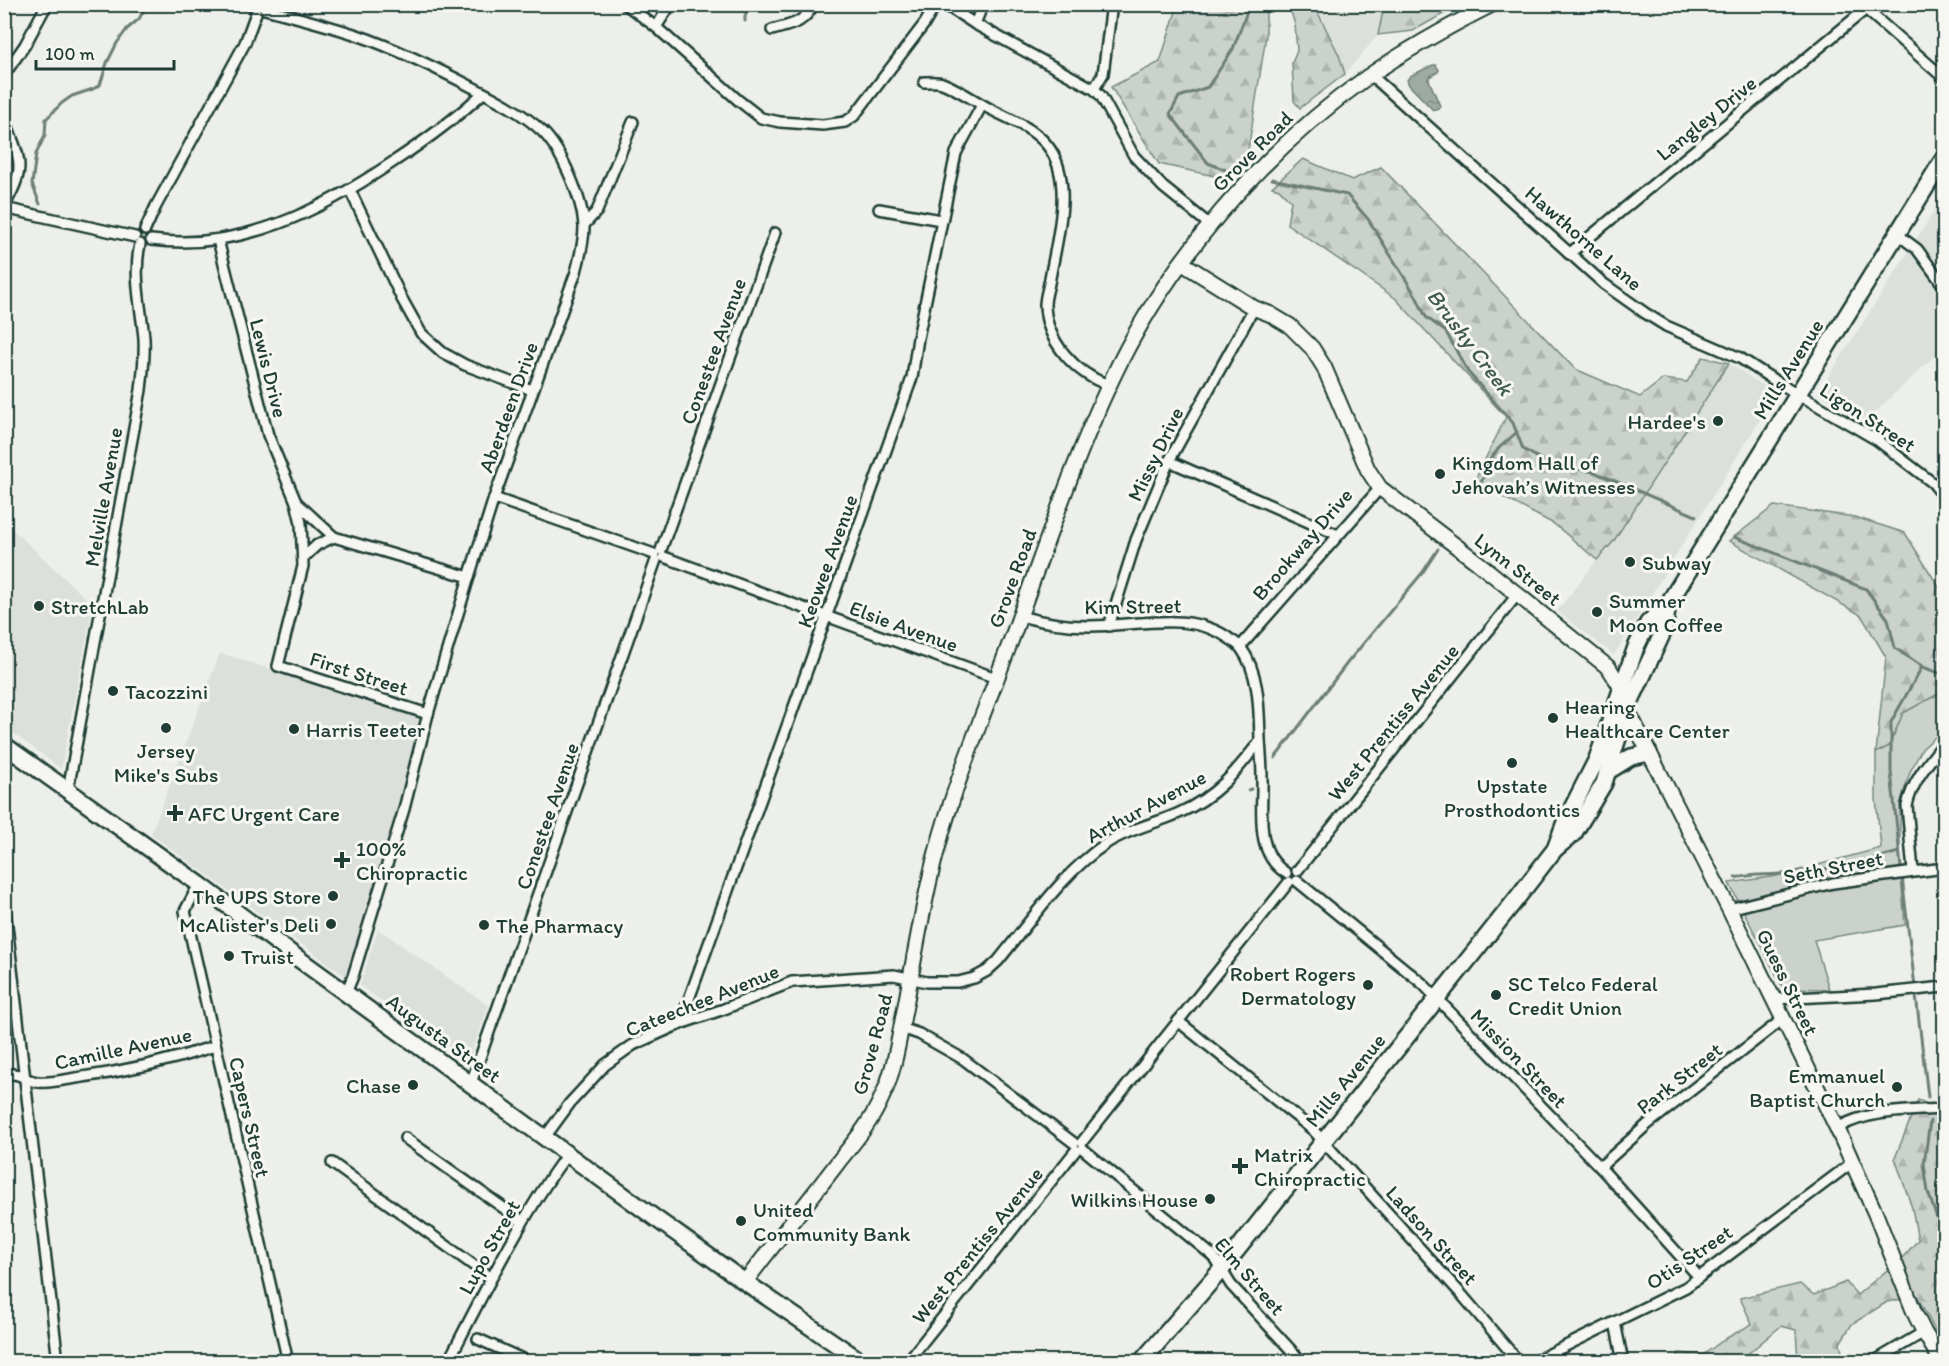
<svg xmlns="http://www.w3.org/2000/svg" width="1949" height="1366" font-family="Itim,sans-serif">
<style>
.built{fill:#dce0db}
.green{fill:#cbd2cc;stroke:#758880;stroke-width:1.5}
.forest{fill:url(#forest-firs);stroke:#758880;stroke-width:1.5}
.water{fill:url(#water-ripples);stroke:#6c7e77;stroke-width:1.5}
.lines{fill:none;stroke-linecap:round;stroke-linejoin:round}
.stream{stroke:#6c7e77;stroke-width:3}
.street-casing{stroke:#1f3d34;stroke-width:14}
.secondary-casing{stroke:#1f3d34;stroke-width:18}
.primary-casing{stroke:#1f3d34;stroke-width:20}
.street{stroke:#f6f6f2;stroke-width:9}
.secondary{stroke:#f6f6f2;stroke-width:14}
.primary{stroke:#f6f6f2;stroke-width:15}
.poi-dot{fill:#1f3d34;stroke:#f6f6f2;stroke-width:2}
.labels{text-anchor:middle;dominant-baseline:central;stroke-width:6;stroke-linejoin:round;paint-order:stroke}
.street-label{font-size:21px;fill:#1f3d34;stroke:#f6f6f2}
.poi-label{font-size:21px;fill:#1f3d34;stroke:#f6f6f2;text-anchor:start}
.water-label{font-size:22px;font-style:italic;fill:#3f5850;stroke:#f6f6f2}
</style>
<defs>
<pattern id="forest-firs" width="22" height="20" patternUnits="userSpaceOnUse" patternTransform="scale(1.5)"><rect width="22" height="20" fill="#cbd2cc"/><path d="M5 1l3.5 6h-7zM16 11l3.5 6h-7z" fill="#aeb5b0"/></pattern>
<pattern id="water-ripples" width="26" height="14" patternUnits="userSpaceOnUse" patternTransform="scale(1.5)"><rect width="26" height="14" fill="#9faaa4"/><path d="M2 4q2-2 4 0t4 0M15 11q2-2 4 0t4 0" fill="none" stroke="#818c86"/></pattern>
</defs>
<rect width="100%" height="100%" fill="#edefea"/>
<filter id="ink" filterUnits="userSpaceOnUse"><feTurbulence type="fractalNoise" baseFrequency=".0167" numOctaves="2"/><feDisplacementMap in="SourceGraphic" scale="12" xChannelSelector="R" yChannelSelector="G"/><feConvolveMatrix kernelMatrix="1 2 1 2 8 2 1 2 1" color-interpolation-filters="sRGB"/></filter>
<g filter="url(#ink)">
<g class="built">
<path d="M 1314,5 L 1459,5 L 1413,31 L 1378,35 L 1345,74 L 1339,55 Z"/>
<path d="M 1944,196 L 1944,347 L 1866,421 L 1818,393 Z"/>
<path d="M 1729,363 L 1776,394 L 1614,655 L 1557,611 L 1597,560 L 1613,542 Z"/>
<path d="M 5,522 L 93,605 L 61,769 L 5,727 Z"/>
<path d="M 220,653 L 360,697 L 420,719 L 401,794 L 348,978 L 151,834 Z"/>
<path d="M 378,929 L 489,1006 L 468,1061 L 360,986 Z"/>
</g>
<path class="green" d="M 1938,694 L 1944,696 L 1944,729 L 1922,749 L 1910,772 L 1900,804 L 1900,862 L 1905,925 L 1814,940 L 1829,989 L 1783,988 L 1729,883 L 1777,876 L 1881,848 L 1876,799 L 1876,753 L 1889,746 L 1903,713 Z"/>
<g class="forest">
<path d="M 1393,4 L 1459,4 L 1459,5 L 1413,31 L 1378,35 L 1383,11 Z"/>
<path d="M 1178,5 L 1266,5 L 1266,36 L 1247,157 L 1228,179 L 1159,164 L 1111,87 L 1160,62 Z"/>
<path d="M 1289,5 L 1314,5 L 1339,55 L 1345,74 L 1300,108 L 1294,101 L 1292,63 L 1297,51 L 1295,25 Z"/>
<path d="M 1303,159 L 1352,180 L 1381,167 L 1575,369 L 1640,397 L 1663,379 L 1687,382 L 1703,357 L 1729,363 L 1613,542 L 1597,560 L 1554,524 L 1474,482 L 1506,417 L 1395,298 L 1287,224 L 1291,201 L 1279,189 L 1272,187 Z"/>
<path d="M 1774,506 L 1855,517 L 1905,533 L 1944,595 L 1944,696 L 1938,694 L 1903,713 L 1889,746 L 1876,753 L 1886,657 L 1861,615 L 1729,541 Z"/>
<path d="M 1918,1100 L 1943,1110 L 1944,1118 L 1944,1347 L 1917,1296 L 1887,1302 L 1852,1324 L 1840,1343 L 1844,1361 L 1798,1361 L 1796,1330 L 1781,1326 L 1744,1357 L 1733,1361 L 1675,1362 L 1679,1353 L 1703,1355 L 1725,1339 L 1752,1324 L 1740,1298 L 1800,1284 L 1814,1295 L 1846,1282 L 1857,1295 L 1903,1257 L 1918,1240 L 1912,1208 L 1895,1158 Z"/>
</g>
<path class="water" d="M 1433,65 L 1436,65 L 1439,70 L 1438,72 L 1429,77 L 1429,80 L 1440,106 L 1439,108 L 1433,110 L 1409,85 L 1407,80 L 1410,76 Z"/>
<g class="lines">
<g class="stream">
<path d="M 745,21 L 745,16 L 751,4"/>
<path d="M 1228,171 L 1208,163 L 1170,114 L 1179,97 L 1208,87 L 1233,49 L 1248,9 L 1248,4"/>
<path d="M 1272,179 L 1347,195 L 1368,219 L 1416,296 L 1426,317 L 1446,332 L 1468,372 L 1513,423 L 1523,449 L 1547,463 L 1594,472 L 1696,516"/>
<path d="M 40,204 L 32,184 L 36,154 L 45,135 L 46,119 L 62,103 L 72,96 L 93,89 L 100,85 L 107,63 L 117,43 L 127,29 L 139,19 L 147,4"/>
<path d="M 1481,483 L 1490,460 L 1499,448 L 1517,432"/>
<path d="M 1734,537 L 1866,589 L 1888,619 L 1895,648 L 1923,667 L 1944,675"/>
<path d="M 1275,758 L 1348,662 L 1423,572 L 1438,549"/>
<path d="M 1248,790 L 1251,789"/>
<path d="M 1901,867 L 1891,772 L 1891,722 L 1922,667"/>
<path d="M 1735,877 C 1743,878 1750,875 1758,875 C 1806,874 1854,865 1899,852"/>
<path d="M 1902,877 L 1928,1097"/>
<path d="M 1930,1121 L 1924,1164 L 1928,1192 L 1944,1238"/>
<path d="M 1943,1340 L 1944,1321"/>
</g>
<defs>
<g id="street">
<path d="M 248,4 L 252,5"/>
<path d="M 625,4 L 656,27 L 738,100 L 761,118 L 780,122 L 823,125 L 845,122 L 854,116 L 925,23 L 936,4"/>
<path d="M 944,4 L 975,24 L 1094,89 L 1101,96 L 1134,156 L 1163,187 L 1210,225"/>
<path d="M 1860,4 L 1944,78"/>
<path d="M 265,9 C 296,17 327,25 357,35 C 397,49 436,68 474,88 C 498,100 523,113 543,132 C 562,151 583,200 584,227 C 584,242 580,257 576,272 L 494,498 L 469,577 L 428,714 L 404,809 L 353,976 L 346,993"/>
<path d="M 975,24 L 983,4"/>
<path d="M 656,27 L 671,4"/>
<path d="M 772,30 C 793,24 803,24 814,4"/>
<path d="M 4,75 L 25,45 L 47,4"/>
<path d="M 1371,75 L 1604,284 L 1645,313 L 1666,326 L 1740,358 L 1774,380 L 1877,440 L 1933,483 L 1944,497"/>
<path d="M 924,82 C 929,82 937,81 942,83 C 957,88 979,104 994,111 C 1012,120 1034,129 1047,145 C 1075,179 1057,239 1050,278 C 1049,286 1045,296 1045,305 C 1046,342 1076,374 1109,385"/>
<path d="M 1094,89 L 1103,74 L 1112,4"/>
<path d="M 4,115 C 17,158 30,163 4,206"/>
<path d="M 350,190 L 402,299 L 421,333 L 443,353 L 465,365 L 532,390"/>
<path d="M 4,208 L 135,237"/>
<path d="M 879,209 L 941,220"/>
<path d="M 584,225 L 597,211 L 633,122"/>
<path d="M 145,230 L 156,206 L 245,43 L 256,13"/>
<path d="M 1897,234 L 1917,249 L 1944,286"/>
<path d="M 151,240 C 240,252 322,210 393,162 C 425,141 455,119 483,93"/>
<path d="M 218,240 L 268,435 L 296,502 L 301,523 L 303,566 L 278,666 L 428,714"/>
<path d="M 1569,254 L 1866,9"/>
<path d="M 1169,461 L 1338,535"/>
<path d="M 494,498 L 654,554"/>
<path d="M 296,502 L 334,537"/>
<path d="M 661,550 L 775,233"/>
<path d="M 664,557 L 996,678"/>
<path d="M 303,558 L 317,545 L 334,537 L 469,577"/>
<path d="M 1109,626 L 1136,540 L 1169,461 L 1254,308"/>
<path d="M 1240,647 L 1380,488"/>
<path d="M 1260,741 C 1261,753 1262,766 1262,778 C 1263,810 1254,853 1286,873"/>
<path d="M 68,790 L 141,390 C 143,373 145,356 144,338 C 141,306 133,276 140,244"/>
<path d="M 1297,871 L 1517,595"/>
<path d="M 1913,871 L 1907,806 C 1912,781 1929,762 1944,743"/>
<path d="M 1297,881 L 1423,984 L 1600,1167 L 1699,1277"/>
<path d="M 199,884 L 185,911 L 288,1362"/>
<path d="M 4,900 L 58,1362"/>
<path d="M 1729,909 L 1833,883 L 1944,868"/>
<path d="M 1773,999 L 1876,994 L 1944,987"/>
<path d="M 1178,1021 L 1313,1130 L 1462,1295 L 1519,1362"/>
<path d="M 680,1024 L 912,378 L 918,338 L 956,153 L 982,105"/>
<path d="M 901,1028 L 919,1034 L 963,1059 L 1074,1143"/>
<path d="M 4,1074 C 23,1072 26,1082 39,1082 C 51,1083 64,1080 76,1078 C 122,1072 170,1061 215,1046"/>
<path d="M 471,1083 L 656,560"/>
<path d="M 1837,1128 C 1868,1110 1909,1111 1944,1109"/>
<path d="M 545,1137 L 570,1103 L 605,1065 L 633,1045 L 680,1024 L 724,1009 L 792,982 L 894,975 L 927,982 L 958,982 L 974,978 L 987,971 L 998,961 C 1030,922 1064,871 1107,843 C 1128,829 1155,824 1179,813 C 1216,797 1236,772 1260,741 C 1259,710 1260,674 1241,648 C 1238,644 1234,642 1230,639 C 1189,609 1135,627 1088,626 C 1066,626 1042,622 1020,616"/>
<path d="M 405,1138 L 522,1221"/>
<path d="M 1082,1142 L 1289,882"/>
<path d="M 1083,1149 L 1213,1256 L 1231,1285 L 1302,1362"/>
<path d="M 332,1163 L 491,1278"/>
<path d="M 1600,1167 L 1648,1124 L 1783,1019"/>
<path d="M 1615,1322 L 1623,1362"/>
<path d="M 478,1339 L 529,1362"/>
<path d="M 448,1362 C 485,1290 520,1219 567,1154"/>
<path d="M 907,1362 L 1076,1150"/>
<path d="M 1533,1362 L 1686,1287 L 1853,1162"/>
<path d="M 1873,1362 L 1924,1332"/>
</g>
<g id="secondary">
<path d="M 1182,263 L 1254,308 L 1270,314 L 1290,326 L 1312,348 L 1324,367 L 1368,470 L 1380,488 L 1477,562 L 1609,668 L 1619,684 L 1627,709 L 1729,909 L 1837,1128 L 1876,1215 L 1915,1314 L 1924,1332 L 1942,1362"/>
<path d="M 745,1282 C 776,1241 808,1202 839,1161 C 855,1141 872,1121 882,1097 C 895,1070 899,1037 905,1008 C 915,955 923,901 937,850 C 959,768 994,690 1022,610 C 1050,533 1076,455 1111,381 C 1166,263 1261,153 1366,78 C 1406,50 1449,26 1493,4"/>
</g>
<g id="primary">
<path d="M 4,745 L 199,884 L 292,954 L 655,1218 L 745,1282 L 862,1362"/>
<path d="M 1607,772 L 1631,757 L 1649,753"/>
<path d="M 1555,849 L 1565,822 L 1597,759 L 1636,647 L 1648,623 L 1668,604 L 1944,158"/>
<path d="M 1141,1362 L 1221,1270 L 1514,902 L 1555,849 L 1574,833 L 1604,783 L 1627,709 L 1664,630 L 1668,604"/>
</g>
</defs>
<use href="#street" class="street-casing"/>
<use href="#secondary" class="secondary-casing"/>
<use href="#primary" class="primary-casing"/>
<use href="#street" class="street"/>
<use href="#secondary" class="secondary"/>
<use href="#primary" class="primary"/>
</g>
</g>
<g class="poi-dot">
<circle cx="1718" cy="421" r="6"/>
<circle cx="1440" cy="474" r="6"/>
<circle cx="1630" cy="562" r="6"/>
<circle cx="39" cy="606" r="6"/>
<circle cx="1597" cy="612" r="6"/>
<circle cx="113" cy="691" r="6"/>
<circle cx="1553" cy="718" r="6"/>
<circle cx="166" cy="728" r="6"/>
<circle cx="294" cy="729" r="6"/>
<circle cx="1512" cy="763" r="6"/>
<path d="M172 804h6v6h6v6h-6v6h-6v-6h-6v-6h6z"/>
<path d="M339 851h6v6h6v6h-6v6h-6v-6h-6v-6h6z"/>
<circle cx="333" cy="896" r="6"/>
<circle cx="331" cy="924" r="6"/>
<circle cx="484" cy="925" r="6"/>
<circle cx="229" cy="956" r="6"/>
<circle cx="1368" cy="985" r="6"/>
<circle cx="1496" cy="995" r="6"/>
<circle cx="413" cy="1085" r="6"/>
<circle cx="1897" cy="1087" r="6"/>
<path d="M1237 1157h6v6h6v6h-6v6h-6v-6h-6v-6h6z"/>
<circle cx="1210" cy="1199" r="6"/>
<circle cx="741" cy="1221" r="6"/>
</g>
<g class="labels">
<g class="street-label">
<text transform="translate(1706 118) rotate(-39)">Langley Drive</text>
<text transform="translate(1252 151) rotate(-45)">Grove Road</text>
<text transform="translate(1584 238) rotate(41)">Hawthorne Lane</text>
<text transform="translate(713 351) rotate(-70)">Conestee Avenue</text>
<text transform="translate(269 368) rotate(76)">Lewis Drive</text>
<text transform="translate(1788 369) rotate(-58)">Mills Avenue</text>
<text transform="translate(508 407) rotate(-70)">Aberdeen Drive</text>
<text transform="translate(1868 417) rotate(33)">Ligon Street</text>
<text transform="translate(1155 454) rotate(-64)">Missy Drive</text>
<text transform="translate(103 497) rotate(-80)">Melville Avenue</text>
<text transform="translate(1302 544) rotate(-49)">Brookway Drive</text>
<text transform="translate(827 561) rotate(-70)">Keowee Avenue</text>
<text transform="translate(1518 569) rotate(38)">Lynn Street</text>
<text transform="translate(1012 578) rotate(-70)">Grove Road</text>
<text transform="translate(1133 606) rotate(-1)">Kim Street</text>
<text transform="translate(904 626) rotate(20)">Elsie Avenue</text>
<text transform="translate(359 673) rotate(18)">First Street</text>
<text transform="translate(1393 722) rotate(-51)">West Prentiss Avenue</text>
<text transform="translate(1146 806) rotate(-28)">Arthur Avenue</text>
<text transform="translate(547 816) rotate(-71)">Conestee Avenue</text>
<text transform="translate(1833 867) rotate(-11)">Seth Street</text>
<text transform="translate(1788 982) rotate(64)">Guess Street</text>
<text transform="translate(702 1000) rotate(-22)">Cateechee Avenue</text>
<text transform="translate(444 1038) rotate(36)">Augusta Street</text>
<text transform="translate(872 1044) rotate(-75)">Grove Road</text>
<text transform="translate(123 1048) rotate(-12)">Camille Avenue</text>
<text transform="translate(1519 1058) rotate(46)">Mission Street</text>
<text transform="translate(1679 1078) rotate(-38)">Park Street</text>
<text transform="translate(1345 1080) rotate(-51)">Mills Avenue</text>
<text transform="translate(250 1117) rotate(77)">Capers Street</text>
<text transform="translate(1432 1235) rotate(48)">Ladson Street</text>
<text transform="translate(977 1245) rotate(-51)">West Prentiss Avenue</text>
<text transform="translate(489 1247) rotate(-61)">Lupo Street</text>
<text transform="translate(1689 1257) rotate(-34)">Otis Street</text>
<text transform="translate(1250 1276) rotate(49)">Elm Street</text>
</g>
<g class="poi-label">
<text x="1706" y="421" text-anchor="end">Hardee's</text>
<text x="1452" y="462">Kingdom Hall of<tspan x="1452" dy="24">Jehovah’s Witnesses</tspan></text>
<text x="1642" y="562">Subway</text>
<text x="1609" y="600">Summer<tspan x="1609" dy="24">Moon Coffee</tspan></text>
<text x="51" y="606">StretchLab</text>
<text x="125" y="691">Tacozzini</text>
<text x="1565" y="706">Hearing<tspan x="1565" dy="24">Healthcare Center</tspan></text>
<text x="306" y="729">Harris Teeter</text>
<text x="166" y="750" text-anchor="middle">Jersey<tspan x="166" dy="24">Mike's Subs</tspan></text>
<text x="1512" y="785" text-anchor="middle">Upstate<tspan x="1512" dy="24">Prosthodontics</tspan></text>
<text x="188" y="813">AFC Urgent Care</text>
<text x="356" y="848">100%<tspan x="356" dy="24">Chiropractic</tspan></text>
<text x="321" y="896" text-anchor="end">The UPS Store</text>
<text x="319" y="924" text-anchor="end">McAlister's Deli</text>
<text x="496" y="925">The Pharmacy</text>
<text x="241" y="956">Truist</text>
<text x="1356" y="973" text-anchor="end">Robert Rogers<tspan x="1356" dy="24">Dermatology</tspan></text>
<text x="1508" y="983">SC Telco Federal<tspan x="1508" dy="24">Credit Union</tspan></text>
<text x="1885" y="1075" text-anchor="end">Emmanuel<tspan x="1885" dy="24">Baptist Church</tspan></text>
<text x="401" y="1085" text-anchor="end">Chase</text>
<text x="1254" y="1154">Matrix<tspan x="1254" dy="24">Chiropractic</tspan></text>
<text x="1198" y="1199" text-anchor="end">Wilkins House</text>
<text x="753" y="1209">United<tspan x="753" dy="24">Community Bank</tspan></text>
</g>
<g class="water-label">
<text transform="translate(1470 342) rotate(53)">Brushy Creek</text>
</g>
</g>
<rect width="1949" height="1366" fill="none" stroke="#f6f6f2" stroke-width="24"/>
<rect x="12" y="12" width="1925" height="1342" fill="none" stroke="#1f3d34" stroke-width="2" filter="url(#ink)"/>
<path d="M36 60v9h138v-9" fill="none" stroke="#1f3d34" stroke-width="3"/>
<text x="45" y="60" font-size="18" fill="#1f3d34" stroke="#f6f6f2" stroke-width="4.5" paint-order="stroke">100 m</text>
</svg>
